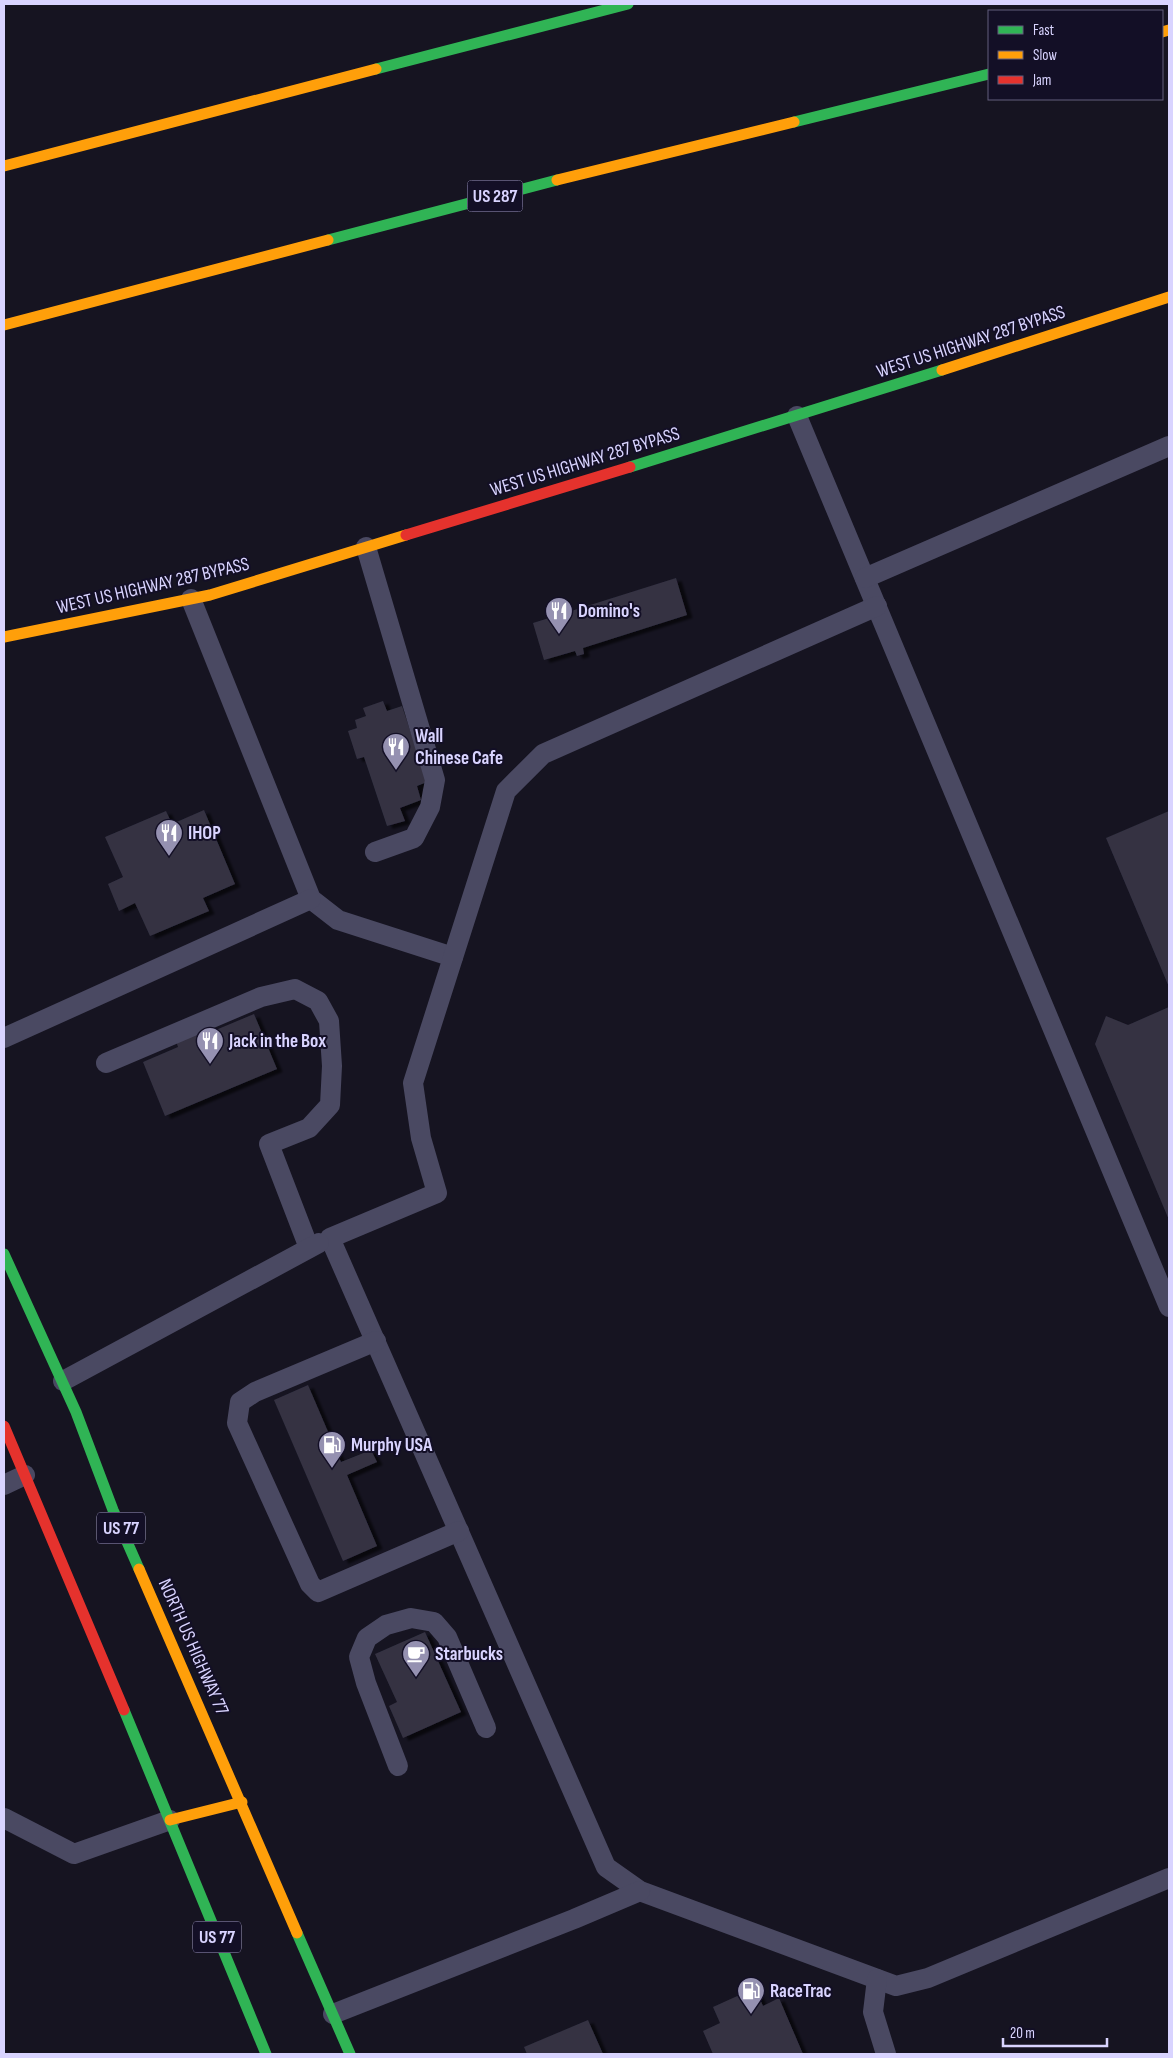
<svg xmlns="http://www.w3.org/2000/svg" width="1173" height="2058" font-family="'Sofia Sans Condensed',sans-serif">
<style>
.building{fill:#343243;filter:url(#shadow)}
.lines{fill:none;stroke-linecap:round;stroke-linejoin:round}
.lane{stroke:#4a4962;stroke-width:20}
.fast{stroke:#30b455;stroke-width:11}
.slow{stroke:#ff9f0a;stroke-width:11}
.jam{stroke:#e5322d;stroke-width:11}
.labels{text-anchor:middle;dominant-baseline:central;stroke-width:4;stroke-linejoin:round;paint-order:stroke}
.shield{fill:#130f26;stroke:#9e99be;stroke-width:1}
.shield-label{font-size:18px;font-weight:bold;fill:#d9d4ff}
.street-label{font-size:19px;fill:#d9d4ff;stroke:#130f26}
.poi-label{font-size:19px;font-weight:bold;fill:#d9d4ff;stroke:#130f26;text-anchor:start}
</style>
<defs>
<filter id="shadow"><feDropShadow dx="5.5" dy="3" stdDeviation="1" flood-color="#0009"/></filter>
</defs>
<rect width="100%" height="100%" fill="#161421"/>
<g class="building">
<path d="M 676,578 L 687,615 L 583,648 L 584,654 L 577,656 L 575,651 L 544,660 L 533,623 Z"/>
<path d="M 383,701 L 387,711 L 402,706 L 427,782 L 417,786 L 421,800 L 400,808 L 405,821 L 387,826 L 364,757 L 357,759 L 348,731 L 357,728 L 355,720 L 366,716 L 363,708 Z"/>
<path d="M 204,810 L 235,884 L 203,898 L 209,911 L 150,936 L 135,903 L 119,911 L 108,884 L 123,877 L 105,837 L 166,811 L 172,824 Z"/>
<path d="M 1169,811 L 1169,987 L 1106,838 Z"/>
<path d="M 1169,1007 L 1169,1220 L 1095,1044 L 1106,1016 L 1128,1025 Z"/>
<path d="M 254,1014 L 277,1069 L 165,1116 L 143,1062 L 178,1047 L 175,1037 L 195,1028 L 199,1037 Z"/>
<path d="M 308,1385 L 341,1462 L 371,1450 L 377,1462 L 347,1475 L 377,1546 L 343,1561 L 274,1400 Z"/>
<path d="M 425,1632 L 461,1712 L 403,1738 L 389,1706 L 397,1702 L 375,1654 Z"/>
<path d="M 755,1988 L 763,2006 L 779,1998 L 803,2054 L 713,2054 L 703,2031 L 720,2023 L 713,2007 Z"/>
<path d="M 588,2020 L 603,2054 L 527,2054 L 524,2047 Z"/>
</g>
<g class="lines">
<g class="lane">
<path d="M 797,416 L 1169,1307"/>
<path d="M 366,547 L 435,780 L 430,807 L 414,838 L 375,852"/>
<path d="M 865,578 L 1169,446"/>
<path d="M 191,599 L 311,899 L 338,920 L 453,957"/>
<path d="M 877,606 L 543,754 L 506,791 L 413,1083 L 421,1138 L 437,1193 L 330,1238 L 606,1867 L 640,1891 L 896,1986 L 928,1978 L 1169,1878"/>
<path d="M 4,1038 L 311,899"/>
<path d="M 106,1063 L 261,997 L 295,989 L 318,1001 L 329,1021 L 332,1066 L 330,1105 L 309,1128 L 269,1144 L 309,1248"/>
<path d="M 376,1341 L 255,1392 L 240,1402 L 237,1423 L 310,1584 L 318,1592 L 459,1531"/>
<path d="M 63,1381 L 319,1243"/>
<path d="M 4,1485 L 25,1475"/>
<path d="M 398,1766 L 366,1683 L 359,1657 L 367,1638 L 386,1625 L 411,1618 L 434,1622 L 447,1637 L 486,1728"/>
<path d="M 4,1818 L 74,1854 L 170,1820"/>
<path d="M 877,1979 L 873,2012 L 886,2054"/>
<path d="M 333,2014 L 574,1919 L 640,1891"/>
</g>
<g class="fast">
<path d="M 376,69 L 628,4"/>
<path d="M 794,122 L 989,74"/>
<path d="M 328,240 L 557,180"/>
<path d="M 630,467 L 942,370"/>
<path d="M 4,1254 L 76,1412 L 113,1510 L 139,1569"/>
<path d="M 124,1710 L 266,2054"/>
<path d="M 297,1933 L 350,2054"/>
</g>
<g class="slow">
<path d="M 1162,32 L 1169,30"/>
<path d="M 4,166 L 376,69"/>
<path d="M 557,180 L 794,122"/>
<path d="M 4,325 L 328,240"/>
<path d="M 942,370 L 1169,297"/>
<path d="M 4,637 L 210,595 L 406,535"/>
<path d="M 139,1569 L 297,1933"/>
<path d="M 170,1820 L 242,1802"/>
</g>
<g class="jam">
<path d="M 406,535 L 630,467"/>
<path d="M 4,1426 L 124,1710"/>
</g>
</g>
<defs>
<symbol id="restaurant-pin" viewBox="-11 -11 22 30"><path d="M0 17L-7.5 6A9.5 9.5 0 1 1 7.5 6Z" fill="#9591b1" stroke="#130f26"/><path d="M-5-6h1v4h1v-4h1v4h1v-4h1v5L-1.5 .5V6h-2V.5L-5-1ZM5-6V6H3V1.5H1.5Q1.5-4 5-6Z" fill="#fff"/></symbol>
<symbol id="fuel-pin" viewBox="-11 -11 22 30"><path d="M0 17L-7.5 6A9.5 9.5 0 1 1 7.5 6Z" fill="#9591b1" stroke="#130f26"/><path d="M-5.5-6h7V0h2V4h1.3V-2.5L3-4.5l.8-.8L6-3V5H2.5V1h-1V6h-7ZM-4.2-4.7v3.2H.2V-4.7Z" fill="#fff"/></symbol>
<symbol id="cafe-pin" viewBox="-11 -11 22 30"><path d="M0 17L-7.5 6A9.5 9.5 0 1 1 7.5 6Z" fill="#9591b1" stroke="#130f26"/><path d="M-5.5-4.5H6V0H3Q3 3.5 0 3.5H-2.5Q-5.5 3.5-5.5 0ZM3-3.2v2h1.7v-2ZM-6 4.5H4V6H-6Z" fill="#fff"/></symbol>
</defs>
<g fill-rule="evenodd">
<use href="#restaurant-pin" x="543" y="595" width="32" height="43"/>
<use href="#restaurant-pin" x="380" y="731" width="32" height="43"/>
<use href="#restaurant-pin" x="153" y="817" width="32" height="43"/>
<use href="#restaurant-pin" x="194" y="1025" width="32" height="43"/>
<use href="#fuel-pin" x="316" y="1429" width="32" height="43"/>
<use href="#cafe-pin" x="400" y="1638" width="32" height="43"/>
<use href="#fuel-pin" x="735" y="1975" width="32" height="43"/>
</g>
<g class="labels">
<g class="shield">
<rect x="467.5" y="180.5" width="55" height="31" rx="4"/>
<rect x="97" y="1512.5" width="48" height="31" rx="4"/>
<rect x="193" y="1921.5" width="48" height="31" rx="4"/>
</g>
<g class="shield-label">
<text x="495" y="196">US 287</text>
<text x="121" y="1528">US 77</text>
<text x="217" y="1937">US 77</text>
</g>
<g class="street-label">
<text transform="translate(971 342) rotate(-18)">WEST US HIGHWAY 287 BYPASS</text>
<text transform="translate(585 462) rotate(-17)">WEST US HIGHWAY 287 BYPASS</text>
<text transform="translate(153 586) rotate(-13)">WEST US HIGHWAY 287 BYPASS</text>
<text transform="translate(193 1647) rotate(66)">NORTH US HIGHWAY 77</text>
</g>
<g class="poi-label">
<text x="578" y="611">Domino's</text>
<text x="415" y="736">Wall<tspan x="415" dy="22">Chinese Cafe</tspan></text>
<text x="188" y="833">IHOP</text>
<text x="229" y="1041">Jack in the Box</text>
<text x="351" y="1445">Murphy USA</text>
<text x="435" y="1654">Starbucks</text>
<text x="770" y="1991">RaceTrac</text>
</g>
</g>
<rect width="1173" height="2058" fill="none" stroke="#d9d4ff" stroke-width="10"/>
<rect x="988" y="10" width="175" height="90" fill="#130f26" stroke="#625e7d"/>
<rect x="998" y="26" width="25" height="8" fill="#30b455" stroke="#625e7d"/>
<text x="1033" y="35" font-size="15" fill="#d9d4ff">Fast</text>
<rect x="998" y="51" width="25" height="8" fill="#ff9f0a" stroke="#625e7d"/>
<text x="1033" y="60" font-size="15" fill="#d9d4ff">Slow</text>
<rect x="998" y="76" width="25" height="8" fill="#e5322d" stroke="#625e7d"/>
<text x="1033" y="85" font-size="15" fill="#d9d4ff">Jam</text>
<path d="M1003 2038v8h104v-8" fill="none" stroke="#d9d4ff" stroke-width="2.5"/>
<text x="1010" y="2038" font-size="15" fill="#d9d4ff" stroke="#130f26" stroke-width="4" paint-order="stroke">20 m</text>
</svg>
